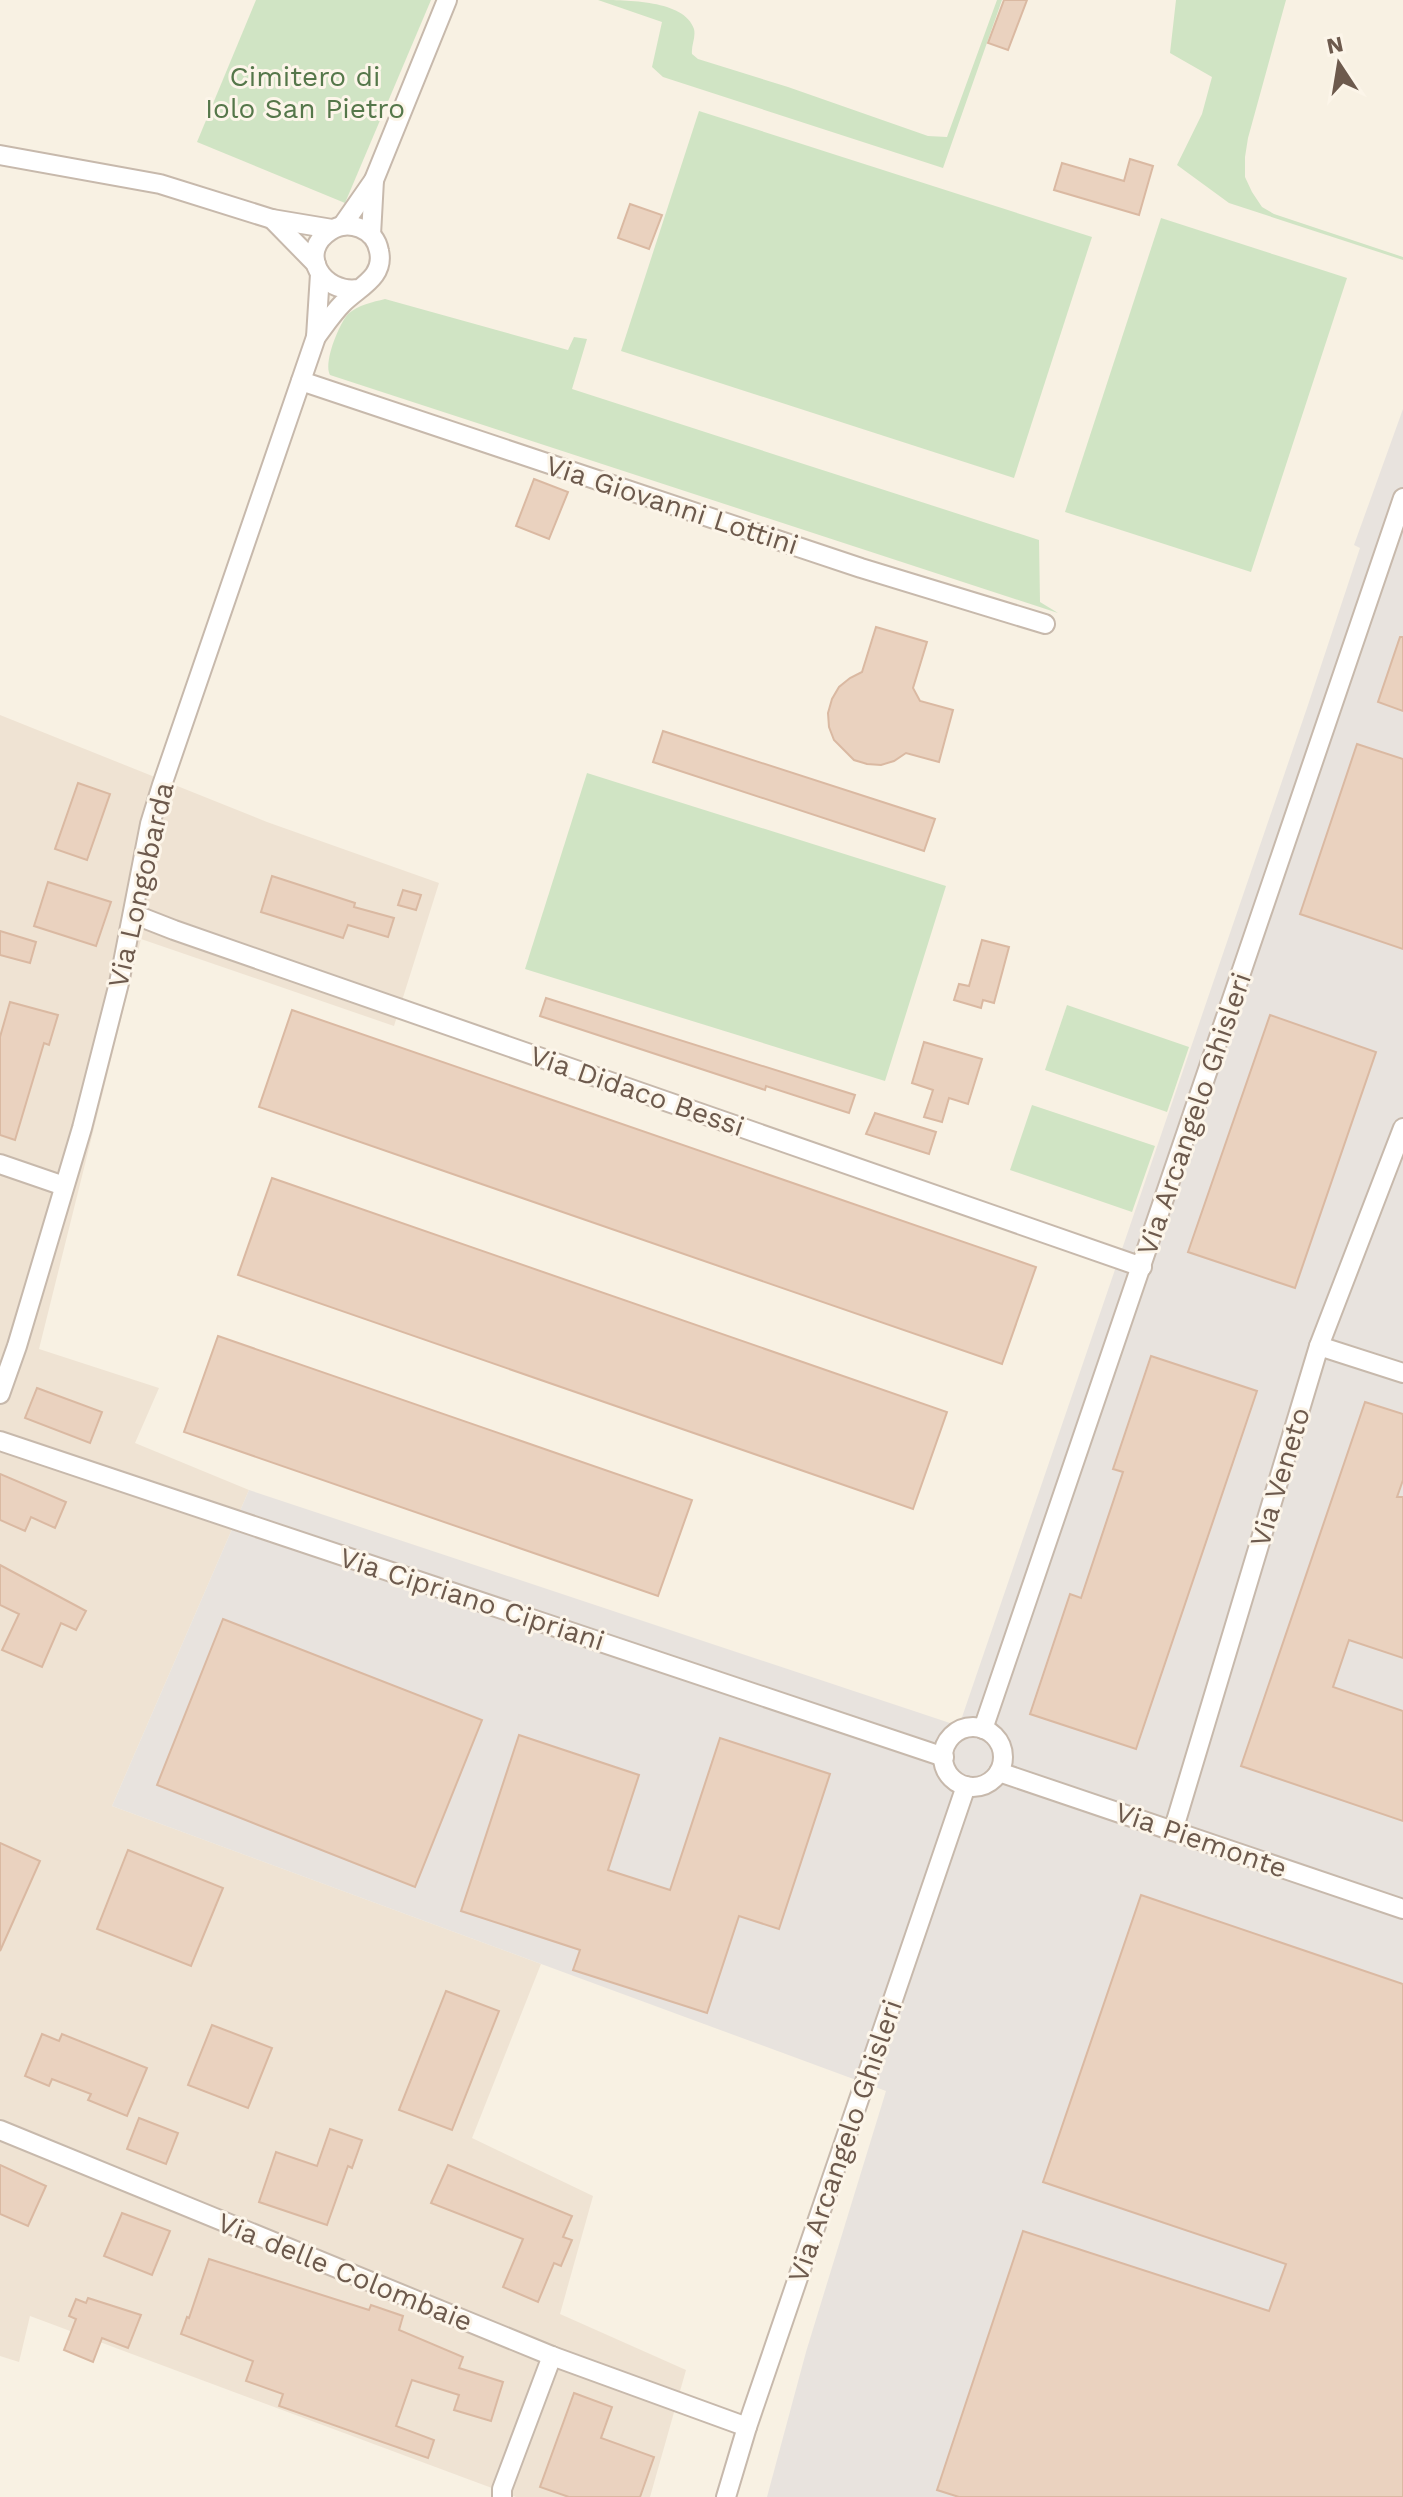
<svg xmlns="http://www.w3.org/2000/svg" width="1403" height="2497" font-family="'Work Sans',sans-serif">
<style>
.residential{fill:#efe3d3}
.industrial{fill:#e8e3de}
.green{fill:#d0e4c4}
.building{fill:#ead2bf;stroke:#dab9a2;stroke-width:2}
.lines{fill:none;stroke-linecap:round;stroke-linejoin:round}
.minor-casing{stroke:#c7b9ac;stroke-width:22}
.minor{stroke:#fff;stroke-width:18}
.labels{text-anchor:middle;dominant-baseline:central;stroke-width:6;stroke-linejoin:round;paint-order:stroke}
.park-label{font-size:28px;fill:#55774a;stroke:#fcf5e9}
.street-label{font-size:28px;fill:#6d5a4d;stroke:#fcf5e9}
</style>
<rect width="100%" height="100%" fill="#f8f1e3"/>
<path class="residential" d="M 0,715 L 267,822 L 439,883 L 394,1026 L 141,939 L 39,1349 L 159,1388 L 135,1443 L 249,1490 L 112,1806 L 541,1964 L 472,2138 L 593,2196 L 560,2314 L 686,2370 L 650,2497 L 516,2497 L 30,2316 L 19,2362 L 0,2356 Z"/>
<path class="industrial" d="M 1403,409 L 1403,2497 L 767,2497 L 806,2352 L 886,2091 L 112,1806 L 249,1490 L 959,1726 L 1308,705 L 1360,548 L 1354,545 Z"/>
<g class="green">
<path d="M 256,0 L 431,0 L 345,203 L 197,142 Z"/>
<path d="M 598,0 C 626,0 685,0 694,29 C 696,38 691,45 692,54 L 698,59 L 788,87 L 928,136 L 947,137 L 997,0 L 1002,0 L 943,168 L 663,77 L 652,67 L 662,22 Z"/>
<path d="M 1176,0 L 1286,0 L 1248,138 L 1245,157 L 1245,177 L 1252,192 L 1262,207 L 1274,214 L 1403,257 L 1403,260 L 1229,203 L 1177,165 L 1202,114 L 1212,77 L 1170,53 Z"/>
<path d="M 699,111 L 1092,237 L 1014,478 L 621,351 Z"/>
<path d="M 1161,218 L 1347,278 L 1251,572 L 1065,512 Z"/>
<path d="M 385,299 L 568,350 L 574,337 L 587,339 L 572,389 L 1039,540 L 1040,602 L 1058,613 L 330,375 C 323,363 339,324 348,314 C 358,305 373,302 385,299 Z"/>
<path d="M 587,773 L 946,886 L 885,1081 L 525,969 Z"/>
<path d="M 1067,1005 L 1189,1047 L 1167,1112 L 1045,1070 Z"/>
<path d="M 1032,1105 L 1155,1146 L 1132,1212 L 1010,1170 Z"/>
</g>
<g class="building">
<path d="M 1004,0 L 1027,0 L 1008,50 L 988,43 Z"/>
<path d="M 1130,159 L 1153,166 L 1139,215 L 1054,190 L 1062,163 L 1124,181 Z"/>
<path d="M 630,204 L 662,215 L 649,249 L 618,238 Z"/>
<path d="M 534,479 L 568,492 L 549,539 L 516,526 Z"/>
<path d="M 876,627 L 927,642 L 913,688 L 920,701 L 953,710 L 939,762 L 906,753 L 894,761 L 881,765 L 867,764 L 854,760 L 834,740 L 829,727 L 828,713 L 832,699 L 839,687 L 850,678 L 862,672 Z"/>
<path d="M 1400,637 L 1403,637 L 1403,711 L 1378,702 Z"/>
<path d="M 663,731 L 935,819 L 924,851 L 653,762 Z"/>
<path d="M 1357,744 L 1403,759 L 1403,949 L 1300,914 Z"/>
<path d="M 78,783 L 110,794 L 87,860 L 55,849 Z"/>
<path d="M 272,876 L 355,903 L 354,907 L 394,918 L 388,937 L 348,925 L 343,938 L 261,912 Z"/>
<path d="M 48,882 L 111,902 L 96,946 L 34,926 Z"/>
<path d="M 403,890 L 421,895 L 416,910 L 398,905 Z"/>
<path d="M 0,931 L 36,942 L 30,963 L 0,955 Z"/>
<path d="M 982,940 L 1009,947 L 994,1003 L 983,1000 L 981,1008 L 954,1000 L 959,984 L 969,986 Z"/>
<path d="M 546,998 L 855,1095 L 849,1113 L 766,1086 L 765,1090 L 540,1016 Z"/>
<path d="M 10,1002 L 58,1015 L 49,1045 L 44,1043 L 15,1140 L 0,1135 L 0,1037 Z"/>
<path d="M 292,1010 L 1036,1267 L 1002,1364 L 259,1107 Z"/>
<path d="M 1270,1015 L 1376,1052 L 1295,1288 L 1188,1252 Z"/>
<path d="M 924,1042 L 982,1059 L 968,1104 L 949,1098 L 942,1122 L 924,1117 L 933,1090 L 912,1083 Z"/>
<path d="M 875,1113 L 936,1132 L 929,1154 L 866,1134 Z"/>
<path d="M 272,1178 L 947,1412 L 913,1509 L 238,1275 Z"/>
<path d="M 218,1336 L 692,1500 L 658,1596 L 184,1432 Z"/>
<path d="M 1151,1356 L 1257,1391 L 1136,1749 L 1030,1714 L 1070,1594 L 1081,1598 L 1123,1472 L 1113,1469 Z"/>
<path d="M 37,1388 L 102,1412 L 90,1443 L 25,1418 Z"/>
<path d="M 1365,1402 L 1403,1414 L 1403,1480 L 1397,1497 L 1403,1497 L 1403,1658 L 1349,1640 L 1333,1687 L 1403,1711 L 1403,1821 L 1241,1766 Z"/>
<path d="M 0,1474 L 66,1502 L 55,1528 L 31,1517 L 25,1531 L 0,1520 Z"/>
<path d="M 0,1565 L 86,1611 L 76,1630 L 61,1623 L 42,1667 L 2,1650 L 19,1614 L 0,1605 Z"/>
<path d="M 223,1619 L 482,1720 L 415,1887 L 157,1785 Z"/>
<path d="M 519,1735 L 639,1775 L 608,1870 L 670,1890 L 720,1738 L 830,1774 L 779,1929 L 739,1916 L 707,2013 L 573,1970 L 580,1950 L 461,1911 Z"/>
<path d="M 0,1843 L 40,1861 L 0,1951 Z"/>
<path d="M 128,1850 L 223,1888 L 191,1966 L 97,1929 Z"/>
<path d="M 1141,1895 L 1403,1984 L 1403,2497 L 959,2497 L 937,2490 L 1023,2231 L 1269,2311 L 1286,2264 L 1043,2182 Z"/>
<path d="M 446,1991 L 499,2011 L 452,2130 L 399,2110 Z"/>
<path d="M 212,2025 L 272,2048 L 248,2108 L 188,2085 Z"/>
<path d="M 42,2034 L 59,2041 L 62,2034 L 147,2068 L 127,2116 L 88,2100 L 91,2094 L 52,2079 L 49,2086 L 25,2076 Z"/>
<path d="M 139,2118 L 178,2133 L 166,2164 L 127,2149 Z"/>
<path d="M 330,2129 L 362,2140 L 352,2168 L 348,2166 L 327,2225 L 259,2202 L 276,2152 L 317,2166 Z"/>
<path d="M 0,2165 L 46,2186 L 28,2226 L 0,2214 Z"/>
<path d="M 448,2165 L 572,2216 L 563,2237 L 572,2240 L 561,2266 L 554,2263 L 538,2302 L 503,2287 L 523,2239 L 431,2203 Z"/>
<path d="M 122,2213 L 170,2231 L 152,2275 L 104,2256 Z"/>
<path d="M 209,2259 L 369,2310 L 371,2305 L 403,2316 L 399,2330 L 463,2357 L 459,2368 L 503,2382 L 491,2421 L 454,2410 L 459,2395 L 412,2380 L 396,2426 L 434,2440 L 428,2458 L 279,2406 L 283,2394 L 246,2381 L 253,2361 L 181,2334 L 187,2317 L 189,2318 Z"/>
<path d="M 88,2298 L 141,2315 L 128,2348 L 102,2338 L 93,2362 L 64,2350 L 76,2319 L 69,2316 L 76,2299 L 86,2303 Z"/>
<path d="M 574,2393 L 612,2407 L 601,2438 L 654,2457 L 640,2497 L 569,2497 L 540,2487 Z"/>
</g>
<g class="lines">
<defs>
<g id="minor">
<path d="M 0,155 L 160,184 L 272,219 L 332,229"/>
<path d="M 272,219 L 316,264"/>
<path d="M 342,226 L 374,180 L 447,0"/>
<path d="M 371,235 L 374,180"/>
<path d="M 316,337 L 320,274"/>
<path d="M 301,381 L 861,568 L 1045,624"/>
<path d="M 133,914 L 174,930 L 1142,1267"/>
<path d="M 0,1164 L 64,1186"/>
<path d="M 1319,1346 L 1403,1373"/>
<path d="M 0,1394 L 17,1346 L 82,1128 L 119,983 L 150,824 L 162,785 L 316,337 C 325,325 333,313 343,303 C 359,287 385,277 379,251 C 377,240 370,232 360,228 C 350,224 339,225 330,231 C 297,252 322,294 358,289"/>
<path d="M 0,1441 L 944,1757"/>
<circle cx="973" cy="1757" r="30"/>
<path d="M 983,1729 L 1403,498"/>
<path d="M 999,1772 L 1403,1909"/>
<path d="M 1173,1831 L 1319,1346 L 1403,1128"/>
<path d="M 0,2130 L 552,2356 L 747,2427"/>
<path d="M 502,2497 L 502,2489 L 552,2356"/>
<path d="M 726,2497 L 747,2427 L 966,1786"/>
</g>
</defs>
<use href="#minor" class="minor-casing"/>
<use href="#minor" class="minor"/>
</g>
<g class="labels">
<g class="park-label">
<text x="305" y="76">Cimitero di<tspan x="305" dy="32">Iolo San Pietro</tspan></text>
</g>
<g class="street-label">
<text transform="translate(672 505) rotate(18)">Via Giovanni Lottini</text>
<text transform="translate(141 885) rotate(-77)">Via Longobarda</text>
<text transform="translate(637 1091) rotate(19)">Via Didaco Bessi</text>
<text transform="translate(1194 1114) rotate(-71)">Via Arcangelo Ghisleri</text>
<text transform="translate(1280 1477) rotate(-73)">Via Veneto</text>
<text transform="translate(472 1599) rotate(18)">Via Cipriano Cipriani</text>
<text transform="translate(1201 1840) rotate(19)">Via Piemonte</text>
<text transform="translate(845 2141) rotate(-71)">Via Arcangelo Ghisleri</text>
<text transform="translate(345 2272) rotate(22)">Via delle Colombaie</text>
</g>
</g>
<g transform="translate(1339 64) rotate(348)" stroke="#fcf5e9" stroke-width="6" paint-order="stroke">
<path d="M0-6L14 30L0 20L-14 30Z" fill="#6d5a4d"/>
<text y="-12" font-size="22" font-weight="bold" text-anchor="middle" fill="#6d5a4d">N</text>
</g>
</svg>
